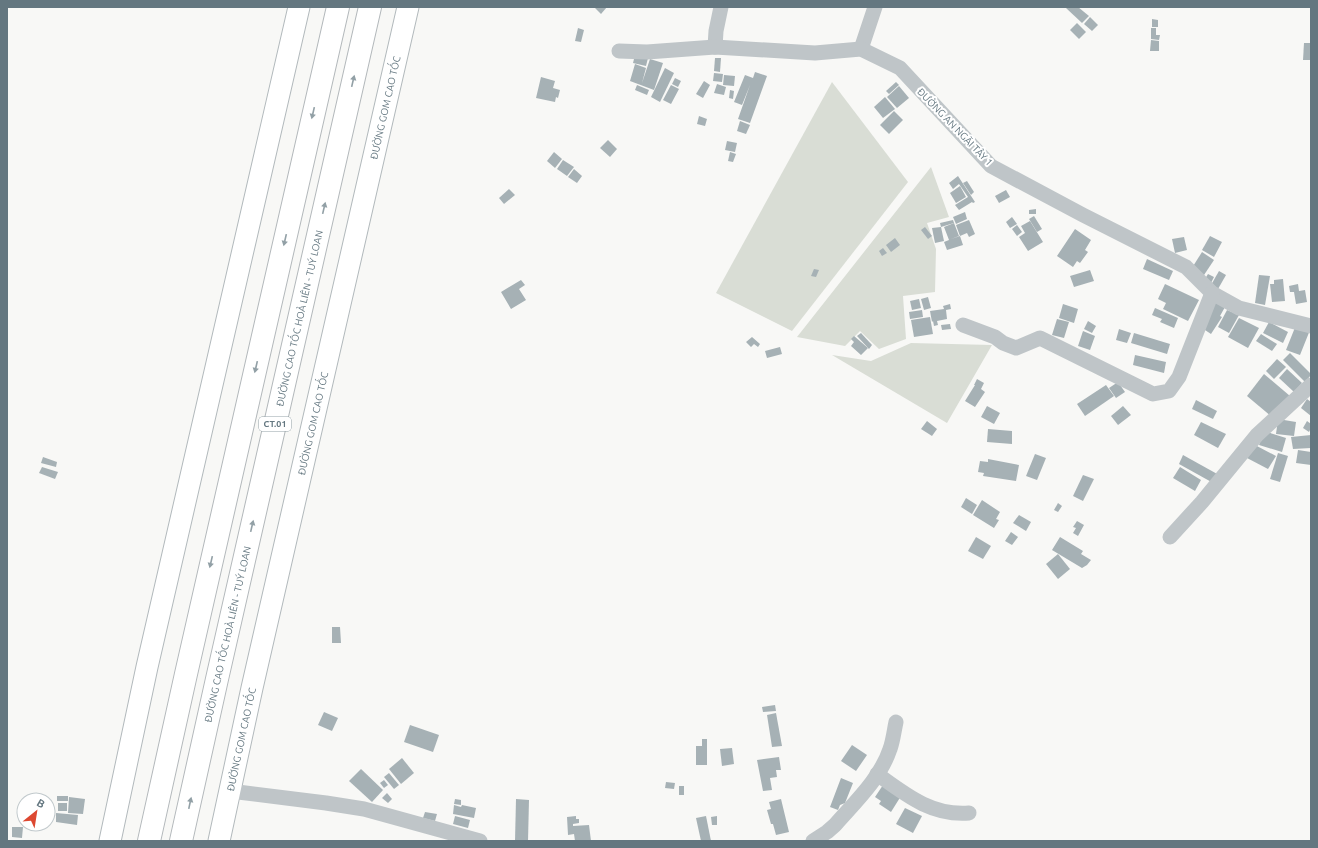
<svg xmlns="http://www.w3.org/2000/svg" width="1318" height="848" font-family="Ubuntu,sans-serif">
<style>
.green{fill:#d9ddd5}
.building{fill:#a6b1b5}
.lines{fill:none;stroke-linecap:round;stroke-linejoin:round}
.secondary-casing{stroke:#b2b9bc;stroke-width:23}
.motorway-casing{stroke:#b3b8bb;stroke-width:24}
.minor{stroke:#bfc5c8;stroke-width:15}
.secondary{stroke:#fff;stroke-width:21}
.motorway{stroke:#fff;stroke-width:22}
.oneway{fill:#92a0a6}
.labels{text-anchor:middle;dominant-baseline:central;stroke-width:4;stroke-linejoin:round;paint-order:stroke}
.shield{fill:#fff;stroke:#92a0a6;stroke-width:1}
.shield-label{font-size:9px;font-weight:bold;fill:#647780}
.street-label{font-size:10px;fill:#647780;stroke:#fff}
</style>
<rect width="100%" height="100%" fill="#f8f8f6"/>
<g class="green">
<path d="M 832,82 L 908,182 L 792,331 L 716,293 Z"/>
<path d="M 931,167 L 949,217 L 927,223 L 936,249 L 935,292 L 903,296 L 906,339 L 879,349 L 860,331 L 845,346 L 797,337 Z"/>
<path d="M 911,343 L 992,345 L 947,423 L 832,355 L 871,361 Z"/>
</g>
<g class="building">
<path d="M 594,7 L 607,7 L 601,14 Z"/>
<path d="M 1067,7 L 1078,7 L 1089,16 L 1082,23 L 1066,8 Z"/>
<path d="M 1090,17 L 1098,25 L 1092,31 L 1084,24 Z"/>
<path d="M 1152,19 L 1158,20 L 1158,27 L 1152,27 Z"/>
<path d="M 1077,23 L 1086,32 L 1079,39 L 1070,30 Z"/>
<path d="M 578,28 L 584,30 L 581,42 L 575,41 Z"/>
<path d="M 1151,28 L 1156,28 L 1156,35 L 1160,35 L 1159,40 L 1151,39 Z"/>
<path d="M 1151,40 L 1159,41 L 1159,51 L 1150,51 Z"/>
<path d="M 1304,43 L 1311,43 L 1311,60 L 1303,60 Z"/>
<path d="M 635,55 L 648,58 L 646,66 L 633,63 Z"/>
<path d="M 715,58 L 721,58 L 720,72 L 714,71 Z"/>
<path d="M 650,59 L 663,63 L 654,90 L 630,81 L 635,64 L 646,68 L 642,83 Z"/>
<path d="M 665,68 L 674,73 L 660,102 L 651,97 Z"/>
<path d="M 755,72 L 767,76 L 750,123 L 738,119 L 750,85 L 742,105 L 734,102 L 745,75 L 753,78 Z"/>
<path d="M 714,73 L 723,74 L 722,82 L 713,81 Z"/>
<path d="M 724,75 L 735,76 L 734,86 L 723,85 Z"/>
<path d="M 541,77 L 555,81 L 553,88 L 560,90 L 558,98 L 556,97 L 555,102 L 536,98 Z"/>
<path d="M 675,78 L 681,81 L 678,87 L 672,84 Z"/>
<path d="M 704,81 L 710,85 L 703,98 L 696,94 Z"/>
<path d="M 896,82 L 899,85 L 889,94 L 886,91 Z"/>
<path d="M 717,84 L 726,87 L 724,95 L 714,93 Z"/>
<path d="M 637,85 L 649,90 L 647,95 L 635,90 Z"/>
<path d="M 671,85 L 679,89 L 671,104 L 663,100 Z"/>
<path d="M 899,86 L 909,98 L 897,108 L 887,97 Z"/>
<path d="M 730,90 L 734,91 L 733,99 L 729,98 Z"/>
<path d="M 885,97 L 895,109 L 883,118 L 874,107 Z"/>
<path d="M 894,111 L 903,120 L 889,134 L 880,125 Z"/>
<path d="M 699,116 L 707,119 L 705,126 L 697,124 Z"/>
<path d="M 740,121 L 750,125 L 746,134 L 737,131 Z"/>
<path d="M 608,140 L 617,149 L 610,157 L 600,148 Z"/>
<path d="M 727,141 L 737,143 L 735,152 L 725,150 Z"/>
<path d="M 554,152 L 562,159 L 555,168 L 547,161 Z"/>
<path d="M 730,152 L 736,154 L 733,162 L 728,161 Z"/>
<path d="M 563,160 L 574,167 L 567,176 L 557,169 Z"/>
<path d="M 574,169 L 582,176 L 577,183 L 568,177 Z"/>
<path d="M 958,176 L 975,202 L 973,203 L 972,202 L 959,210 L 955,205 L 968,197 L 959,184 L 953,189 L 949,183 Z"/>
<path d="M 967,181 L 974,192 L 971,195 L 963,183 Z"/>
<path d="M 960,186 L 966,197 L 956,203 L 950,193 Z"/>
<path d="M 509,189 L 515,195 L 504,204 L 499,198 Z"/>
<path d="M 1006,190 L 1010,197 L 999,203 L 995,196 Z"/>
<path d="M 1036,209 L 1036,214 L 1029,214 L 1029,210 Z"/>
<path d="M 965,212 L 967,219 L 956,224 L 953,217 Z"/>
<path d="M 1034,216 L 1042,229 L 1037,232 L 1029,219 Z"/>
<path d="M 1012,217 L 1017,224 L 1010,228 L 1006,222 Z"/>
<path d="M 953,220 L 954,223 L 941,227 L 940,223 Z"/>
<path d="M 969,220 L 975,234 L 969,237 L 967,233 L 960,236 L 956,225 Z"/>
<path d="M 1030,221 L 1043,242 L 1028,251 L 1019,237 L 1025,233 L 1021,226 Z"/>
<path d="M 954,223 L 959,236 L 951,239 L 960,236 L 963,245 L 947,250 L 944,242 L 949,240 L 944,227 Z"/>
<path d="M 1017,225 L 1022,232 L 1017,236 L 1012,229 Z"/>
<path d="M 925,227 L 932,236 L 928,239 L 921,230 Z"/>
<path d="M 941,227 L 944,241 L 935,243 L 932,228 Z"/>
<path d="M 1075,229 L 1091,240 L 1085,250 L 1088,252 L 1080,263 L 1077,261 L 1073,267 L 1057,256 Z"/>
<path d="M 1210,236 L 1222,242 L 1214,257 L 1202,250 Z"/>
<path d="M 1184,237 L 1187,250 L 1175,253 L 1172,239 Z"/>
<path d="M 895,238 L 900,245 L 891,252 L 886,245 Z"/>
<path d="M 883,248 L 887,253 L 882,256 L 879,251 Z"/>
<path d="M 1202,252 L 1214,260 L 1202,278 L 1190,271 Z"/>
<path d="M 1147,259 L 1173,271 L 1169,280 L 1143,269 Z"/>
<path d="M 814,269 L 819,270 L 816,277 L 811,276 Z"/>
<path d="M 1090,270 L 1094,281 L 1074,287 L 1070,276 Z"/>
<path d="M 1219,271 L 1226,275 L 1218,289 L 1211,285 Z"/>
<path d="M 1208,274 L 1214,277 L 1210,285 L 1203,282 Z"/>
<path d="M 1259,275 L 1270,276 L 1265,305 L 1255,303 Z"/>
<path d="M 1283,279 L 1285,301 L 1272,302 L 1270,284 L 1274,284 L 1274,280 Z"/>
<path d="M 521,280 L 525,285 L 519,289 L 526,300 L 511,309 L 501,292 Z"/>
<path d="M 1165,284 L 1199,300 L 1188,321 L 1163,309 L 1166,303 L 1158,299 Z"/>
<path d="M 1298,284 L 1299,291 L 1305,290 L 1307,302 L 1296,304 L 1294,292 L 1290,292 L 1289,286 Z"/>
<path d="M 928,297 L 931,308 L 924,310 L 921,299 Z"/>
<path d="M 919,299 L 921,308 L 912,310 L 910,301 Z"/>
<path d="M 1215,300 L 1225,307 L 1220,316 L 1222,317 L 1211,334 L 1202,328 Z"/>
<path d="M 950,304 L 951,309 L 946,310 L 947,319 L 937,321 L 938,325 L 934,326 L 933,321 L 932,322 L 930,311 L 944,309 L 943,306 Z"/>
<path d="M 1063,304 L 1078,309 L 1074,323 L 1059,318 Z"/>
<path d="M 1155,308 L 1178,318 L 1174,328 L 1160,322 L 1162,319 L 1152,315 Z"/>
<path d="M 922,310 L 923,317 L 910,319 L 909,312 Z"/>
<path d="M 1227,310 L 1239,315 L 1229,333 L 1218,327 Z"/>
<path d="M 930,317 L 933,334 L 914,337 L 911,320 Z"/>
<path d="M 1239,318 L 1259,328 L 1248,348 L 1228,337 Z"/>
<path d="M 1057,319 L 1069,322 L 1064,338 L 1052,335 Z"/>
<path d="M 1088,321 L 1096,326 L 1092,333 L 1084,329 Z"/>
<path d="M 1269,322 L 1288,332 L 1283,343 L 1263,333 Z"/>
<path d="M 950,324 L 951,329 L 942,330 L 941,325 Z"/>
<path d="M 1296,325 L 1310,330 L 1300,355 L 1286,350 Z"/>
<path d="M 1119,329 L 1131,333 L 1127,343 L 1116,340 Z"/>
<path d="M 1083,331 L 1095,336 L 1090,350 L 1078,346 Z"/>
<path d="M 861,333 L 872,345 L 869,349 L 857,336 Z"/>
<path d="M 1134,333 L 1170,344 L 1167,354 L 1131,343 Z"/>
<path d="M 1261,334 L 1277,344 L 1272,351 L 1256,341 Z"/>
<path d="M 854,336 L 868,348 L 861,355 L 851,346 L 854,342 L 851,339 Z"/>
<path d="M 752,337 L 760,344 L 758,347 L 754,344 L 751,347 L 746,342 Z"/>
<path d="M 780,347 L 782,354 L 767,358 L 765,351 Z"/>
<path d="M 1290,353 L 1311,374 L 1311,375 L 1305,382 L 1283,360 Z"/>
<path d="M 1135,355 L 1166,362 L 1164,373 L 1133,365 Z"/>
<path d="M 1277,359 L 1286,367 L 1274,379 L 1266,371 Z"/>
<path d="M 1287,369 L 1302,383 L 1294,392 L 1279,378 Z"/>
<path d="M 1264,374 L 1290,396 L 1272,417 L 1247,396 Z"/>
<path d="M 977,379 L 984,383 L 981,389 L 985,392 L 975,407 L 965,401 L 975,385 L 974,385 Z"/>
<path d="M 1118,382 L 1125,392 L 1116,398 L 1109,388 Z"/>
<path d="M 1106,385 L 1114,396 L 1085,416 L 1077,404 Z"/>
<path d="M 1307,399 L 1311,402 L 1311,416 L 1301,408 Z"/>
<path d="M 1196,400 L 1217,411 L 1213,419 L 1192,409 Z"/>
<path d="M 987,406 L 1000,413 L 994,424 L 981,417 Z"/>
<path d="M 1123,406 L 1131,415 L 1118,425 L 1111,416 Z"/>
<path d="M 1278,419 L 1296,422 L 1294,436 L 1276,434 Z"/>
<path d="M 927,421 L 937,429 L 932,436 L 921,429 Z"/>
<path d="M 1307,421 L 1311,424 L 1311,428 L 1309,432 L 1303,428 Z"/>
<path d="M 1201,422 L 1226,434 L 1218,448 L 1194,435 Z"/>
<path d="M 988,429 L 1012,431 L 1012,444 L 987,442 Z"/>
<path d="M 1264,431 L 1286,438 L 1282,452 L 1259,445 Z"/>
<path d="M 1311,435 L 1311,448 L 1293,449 L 1291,437 Z"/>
<path d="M 1255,445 L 1276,456 L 1268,469 L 1247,458 Z"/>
<path d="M 1298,450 L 1311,452 L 1311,465 L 1296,463 Z"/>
<path d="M 1278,453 L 1288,456 L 1280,482 L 1270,479 Z"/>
<path d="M 1035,454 L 1046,458 L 1037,480 L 1026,476 Z"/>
<path d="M 1183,455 L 1219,475 L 1215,484 L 1179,464 Z"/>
<path d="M 43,457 L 57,462 L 56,467 L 41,463 Z"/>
<path d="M 988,459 L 1019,465 L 1016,481 L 983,476 L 984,473 L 978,472 L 980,461 L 988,462 Z"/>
<path d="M 42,467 L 58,472 L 55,479 L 39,473 Z"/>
<path d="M 1180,467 L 1201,480 L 1195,491 L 1173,478 Z"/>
<path d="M 1083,475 L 1094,479 L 1083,501 L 1073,496 Z"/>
<path d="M 966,498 L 977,505 L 972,514 L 961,507 Z"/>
<path d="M 982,500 L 1000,512 L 996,519 L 999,520 L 994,528 L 973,515 Z"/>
<path d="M 1058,503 L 1062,506 L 1058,512 L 1054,510 Z"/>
<path d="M 1019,515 L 1031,522 L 1026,531 L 1013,523 Z"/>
<path d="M 1077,521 L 1084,525 L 1078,536 L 1073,533 L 1076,528 L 1073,527 Z"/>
<path d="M 1011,532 L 1018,537 L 1012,545 L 1005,541 Z"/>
<path d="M 976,537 L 991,546 L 983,559 L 968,551 Z"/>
<path d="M 1060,537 L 1083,551 L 1081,554 L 1091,560 L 1087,565 L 1082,568 L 1052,550 Z"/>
<path d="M 1058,554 L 1070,569 L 1058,579 L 1046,564 Z"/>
<path d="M 332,627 L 340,627 L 341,643 L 332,643 Z"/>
<path d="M 775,705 L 776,711 L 763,712 L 762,707 Z"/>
<path d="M 324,712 L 338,718 L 332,731 L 318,725 Z"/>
<path d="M 776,713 L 782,746 L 772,747 L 767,715 Z"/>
<path d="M 410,725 L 439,735 L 433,752 L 404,742 Z"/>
<path d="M 702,739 L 707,739 L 707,765 L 696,765 L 696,746 L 702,746 Z"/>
<path d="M 852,745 L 867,755 L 856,771 L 841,761 Z"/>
<path d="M 732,748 L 734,764 L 722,766 L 720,749 Z"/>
<path d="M 779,757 L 781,770 L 776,770 L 777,777 L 770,778 L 772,790 L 763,791 L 757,760 Z"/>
<path d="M 402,758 L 414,773 L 401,784 L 389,769 Z"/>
<path d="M 361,769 L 383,790 L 372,802 L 349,781 Z"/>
<path d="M 389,773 L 399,785 L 394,789 L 384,777 Z"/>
<path d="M 841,778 L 853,783 L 845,803 L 840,805 L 838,810 L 830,807 Z"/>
<path d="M 384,780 L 388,785 L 384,788 L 380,783 Z"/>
<path d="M 666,782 L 675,783 L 674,789 L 665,788 Z"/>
<path d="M 883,785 L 901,796 L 891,812 L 879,804 L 881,801 L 875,797 Z"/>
<rect x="679" y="786" width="5" height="9"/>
<path d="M 387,793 L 392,799 L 388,803 L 382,798 Z"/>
<rect x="57" y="796" width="11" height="5"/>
<path d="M 69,797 L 85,799 L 83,814 L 68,813 Z"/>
<path d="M 455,799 L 461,800 L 461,805 L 454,804 Z"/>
<path d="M 516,799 L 529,800 L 528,841 L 515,841 Z"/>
<path d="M 781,799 L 789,832 L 776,835 L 773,824 L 771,824 L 767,810 L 771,809 L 769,802 Z"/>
<rect x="58" y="803" width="9" height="8"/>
<path d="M 454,805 L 461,807 L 462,805 L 476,808 L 474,818 L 453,814 Z"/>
<path d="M 905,808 L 922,816 L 913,833 L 896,824 Z"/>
<path d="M 425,812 L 437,814 L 435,821 L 423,818 Z"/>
<path d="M 56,813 L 78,815 L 77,825 L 56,822 Z"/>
<path d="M 455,816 L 470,820 L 468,828 L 453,824 Z"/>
<path d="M 576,816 L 576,819 L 579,819 L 579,823 L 573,824 L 573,826 L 589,825 L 591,841 L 575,841 L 574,834 L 568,835 L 567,817 Z"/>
<path d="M 706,816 L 711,841 L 701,841 L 696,818 Z"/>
<path d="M 717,816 L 717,825 L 712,825 L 711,817 Z"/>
<path d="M 12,827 L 23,827 L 22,838 L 12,837 Z"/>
</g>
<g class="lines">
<defs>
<g id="secondary">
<path d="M 110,841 L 147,667 L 299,7"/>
<path id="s1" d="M 219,841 L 252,688 L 408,7"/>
</g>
<g id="motorway">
<path d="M 149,841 L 186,674 L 338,7"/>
<path id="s2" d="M 181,841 L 217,679 L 370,7"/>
</g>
</defs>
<use href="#secondary" class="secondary-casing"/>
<use href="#motorway" class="motorway-casing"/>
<g class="minor">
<path d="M 715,47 L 716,31 L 721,7"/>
<path d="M 861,49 L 875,7"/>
<path d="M 619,51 L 647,52 L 715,47 L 815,53 L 861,49 L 900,68 L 991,166 L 1083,215 L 1186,267 L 1212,293 L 1239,308 L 1311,326"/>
<path d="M 963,325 L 995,337 L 1003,343 L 1016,348 L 1040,338 L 1153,394 L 1169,391 L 1179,377 L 1212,293"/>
<path d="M 1170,537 L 1202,502 L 1257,435 L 1311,385"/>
<path d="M 877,774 C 906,795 932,816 969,813"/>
<path d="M 230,791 L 326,803 L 364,809 L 480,841"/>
<path d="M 813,841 L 827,832 L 835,825 C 855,802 880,779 890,749 C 893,741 894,731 896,722"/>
</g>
<use href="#secondary" class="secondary"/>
<use href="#motorway" class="motorway"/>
</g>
<defs><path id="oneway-solid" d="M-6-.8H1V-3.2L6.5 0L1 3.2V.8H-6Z"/></defs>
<g class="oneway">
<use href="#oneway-solid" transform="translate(353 81) rotate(-77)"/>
<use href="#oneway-solid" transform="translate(313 113) rotate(103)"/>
<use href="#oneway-solid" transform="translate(324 208) rotate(-77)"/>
<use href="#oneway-solid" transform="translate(285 240) rotate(103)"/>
<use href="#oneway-solid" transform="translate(256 367) rotate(103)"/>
<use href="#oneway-solid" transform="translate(252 526) rotate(-77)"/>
<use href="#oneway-solid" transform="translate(211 562) rotate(103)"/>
<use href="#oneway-solid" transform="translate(190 803) rotate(-78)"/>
</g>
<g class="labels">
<rect class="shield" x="259" y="417" width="32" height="14" rx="3"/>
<g class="shield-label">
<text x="275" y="424">CT.01</text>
</g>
<g class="street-label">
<text stroke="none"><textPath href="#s1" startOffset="752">ĐƯỜNG GOM CAO TỐC</textPath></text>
<text transform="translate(955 127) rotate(46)">ĐƯỜNG AN NGÃI TÂY 1</text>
<text stroke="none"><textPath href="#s2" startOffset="536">ĐƯỜNG CAO TỐC HOÀ LIÊN - TUÝ LOAN</textPath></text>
<text stroke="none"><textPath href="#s1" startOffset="428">ĐƯỜNG GOM CAO TỐC</textPath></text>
<text stroke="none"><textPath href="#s2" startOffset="212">ĐƯỜNG CAO TỐC HOÀ LIÊN - TUÝ LOAN</textPath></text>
<text stroke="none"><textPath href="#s1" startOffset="104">ĐƯỜNG GOM CAO TỐC</textPath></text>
</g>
</g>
<rect width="1318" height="848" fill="none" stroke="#647780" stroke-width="16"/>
<g transform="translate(36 812) rotate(30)"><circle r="19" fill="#ffffff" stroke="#c1c9cc"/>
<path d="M0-3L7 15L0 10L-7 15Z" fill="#dd4831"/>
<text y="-6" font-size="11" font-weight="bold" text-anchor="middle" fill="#647780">B</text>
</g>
</svg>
